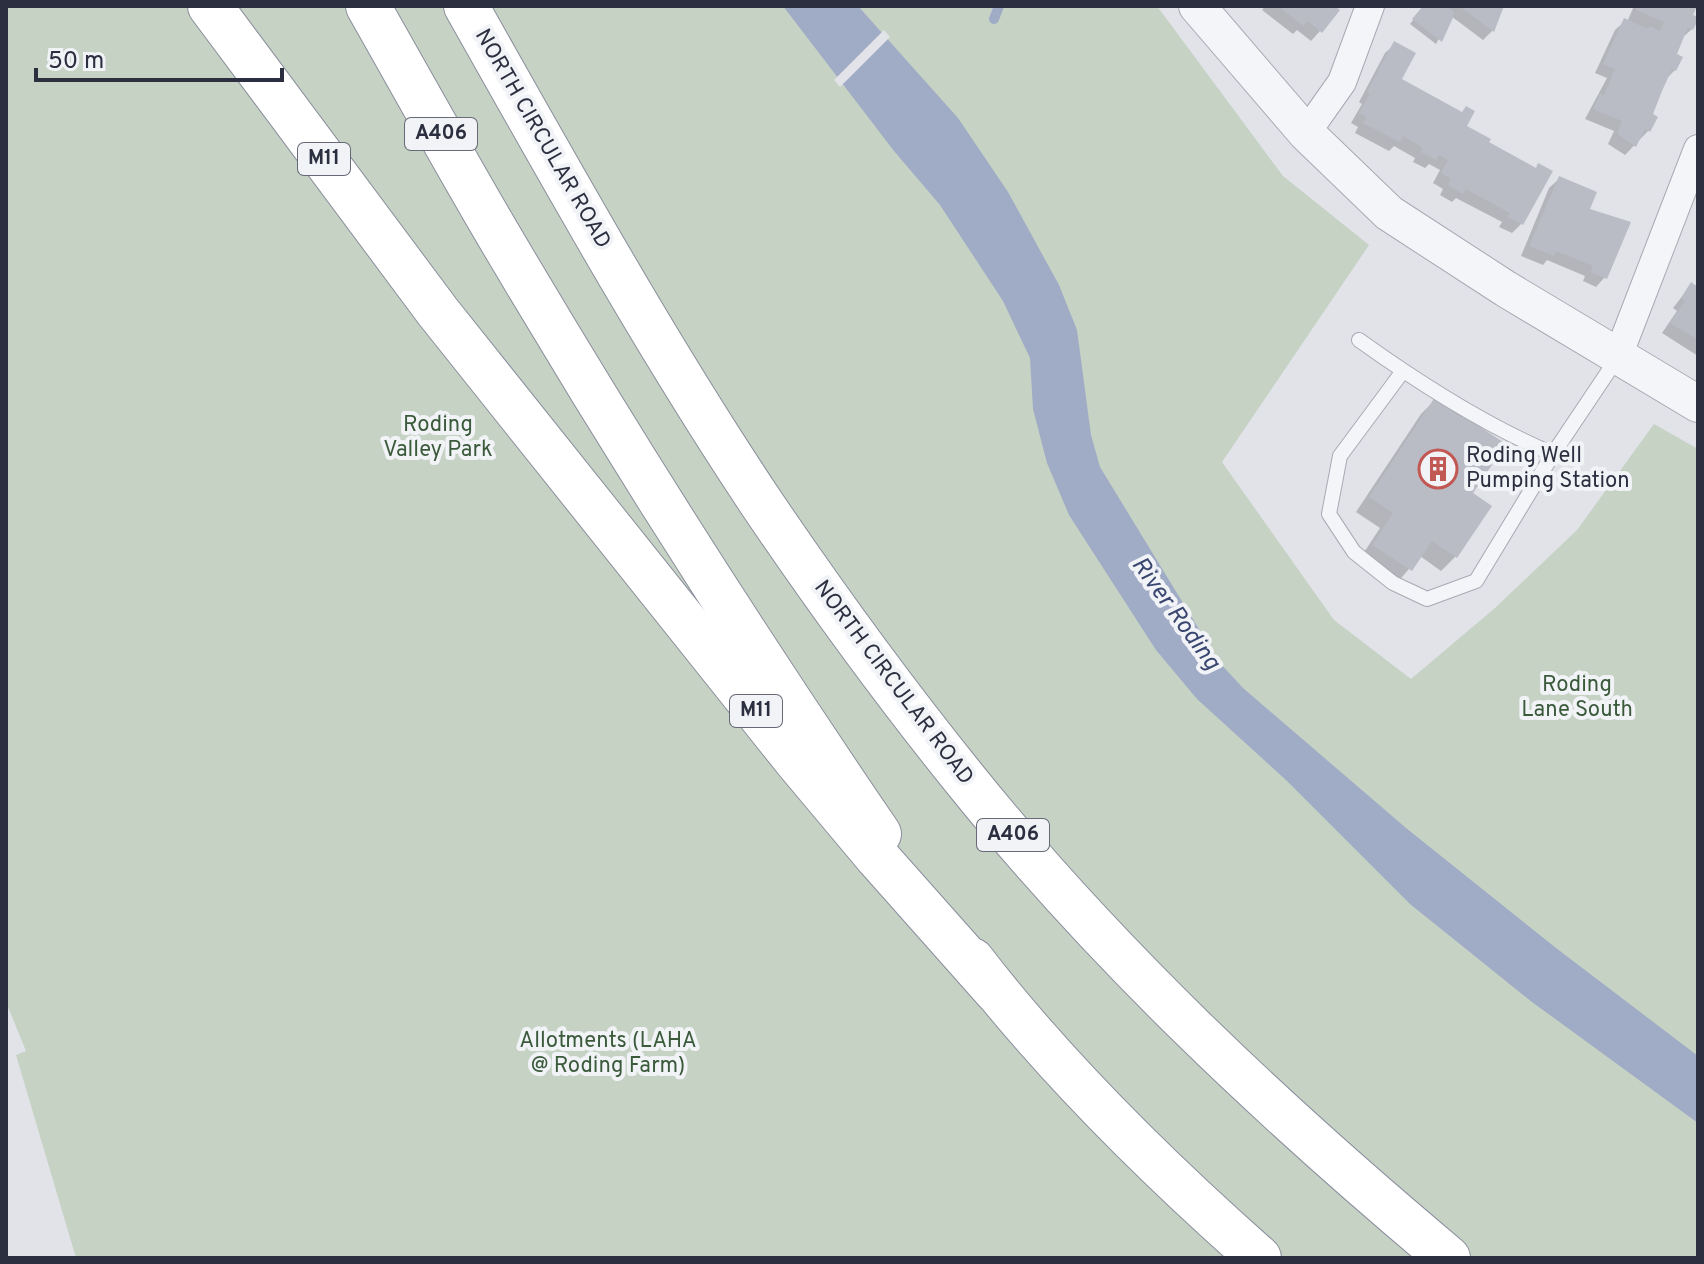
<svg xmlns="http://www.w3.org/2000/svg" width="1704" height="1264" font-family="Overpass,sans-serif">
<style>
.green{fill:#c5d2c4}
.water{fill:#a0abc6}
.pier{fill:#e2e3e9}
.shadow{fill:#0003}
.lines{fill:none;stroke-linecap:round;stroke-linejoin:round}
.stream{stroke:#a0abc6;stroke-width:10}
.building{fill:#babcc5}
.service-casing{stroke:#a8a9b3;stroke-width:16}
.minor-casing{stroke:#a8a9b3;stroke-width:30}
.tertiary-casing{stroke:#a8a9b3;stroke-width:38}
.trunk-casing{stroke:#8b8e9e;stroke-width:46}
.motorway-casing{stroke:#8b8e9e;stroke-width:46}
.service{stroke:#f4f5f8;stroke-width:14}
.minor{stroke:#f4f5f8;stroke-width:28}
.tertiary{stroke:#f4f5f8;stroke-width:36}
.trunk{stroke:#fff;stroke-width:44}
.motorway{stroke:#fff;stroke-width:44}
.labels{text-anchor:middle;dominant-baseline:central;stroke-width:8;stroke-linejoin:round;paint-order:stroke}
.shield{fill:#f1f3f7;stroke:#676a76;stroke-width:2}
.shield-label{font-size:20px;font-weight:bold;fill:#2c2f3f}
.street-label{font-size:22px;fill:#2c2f3f;stroke:#f1f3f7}
.park-label{font-size:22px;fill:#3a5a3a;stroke:#f1f3f7}
.poi-label{font-size:22px;fill:#2c2f3f;stroke:#f1f3f7;text-anchor:start}
.water-label{font-size:24px;font-style:italic;fill:#394770;stroke:#f1f3f7}
</style>
<rect width="100%" height="100%" fill="#e2e3e9"/>
<path class="green" d="M 6,6 L 1157,6 L 1283,176 L 1369,245 L 1222,462 L 1334,620 L 1411,679 L 1495,608 L 1577,530 L 1654,424 L 1698,449 L 1698,1258 L 76,1258 L 16,1055 L 26,1051 L 6,1002 Z"/>
<path class="water" d="M 783,6 L 858,6 L 958,118 L 1008,192 L 1059,285 L 1077,330 L 1091,435 L 1100,467 L 1219,662 L 1243,688 L 1406,828 L 1556,948 L 1698,1056 L 1698,1123 L 1532,1002 L 1410,904 L 1286,780 L 1197,699 L 1156,650 L 1069,515 L 1047,463 L 1033,409 L 1030,358 L 1003,301 L 940,205 L 894,151 Z"/>
<path class="pier" d="M 884,30 L 890,37 L 840,87 L 834,80 Z"/>
<g class="shadow">
<path d="M 1265,6 L 1332,6 L 1338,11 L 1311,41 L 1297,30 L 1293,34 L 1262,10 Z"/>
<path d="M 1424,6 L 1502,6 L 1492,31 L 1483,40 L 1451,16 L 1436,44 L 1410,24 Z"/>
<path d="M 1634,6 L 1695,6 L 1690,16 L 1692,29 L 1682,38 L 1674,55 L 1675,70 L 1665,80 L 1650,115 L 1648,131 L 1625,155 L 1608,144 L 1614,131 L 1585,119 L 1607,78 L 1595,73 L 1615,30 L 1625,21 L 1627,22 Z"/>
<path d="M 1395,44 L 1400,79 L 1486,143 L 1521,224 L 1512,233 L 1499,227 L 1502,222 L 1456,198 L 1452,202 L 1440,195 L 1443,189 L 1433,183 L 1440,170 L 1429,164 L 1425,168 L 1413,162 L 1415,158 L 1394,146 L 1389,151 L 1355,133 L 1358,127 L 1351,123 L 1362,104 L 1359,102 L 1385,53 Z"/>
<path d="M 1559,179 L 1588,210 L 1605,277 L 1596,287 L 1583,281 L 1585,276 L 1547,260 L 1543,265 L 1521,256 L 1549,188 Z"/>
<path d="M 1691,285 L 1698,289 L 1698,356 L 1662,333 L 1677,311 L 1673,308 Z"/>
<path d="M 1435,400 L 1470,494 L 1456,556 L 1441,571 L 1420,556 L 1396,584 L 1359,560 L 1380,528 L 1356,512 L 1421,414 Z"/>
</g>
<g class="lines">
<path class="stream" d="M 994,19 L 999,6"/>
</g>
<g class="building">
<path d="M 1278,6 L 1335,6 L 1340,10 L 1322,33 L 1308,21 L 1303,26 Z"/>
<path d="M 1423,6 L 1447,6 L 1455,13 L 1442,42 L 1412,19 Z"/>
<path d="M 1459,6 L 1504,6 L 1494,32 Z"/>
<path d="M 1638,6 L 1697,6 L 1693,15 L 1698,17 L 1698,20 L 1693,30 L 1688,27 L 1677,54 L 1683,57 L 1676,71 L 1672,69 L 1662,91 L 1653,114 L 1658,117 L 1650,132 L 1645,129 L 1636,147 L 1617,134 L 1622,121 L 1593,109 L 1600,94 L 1604,95 L 1615,69 L 1603,64 L 1624,18 L 1648,29 L 1650,26 L 1660,31 L 1664,22 L 1636,10 Z"/>
<path d="M 1394,41 L 1416,53 L 1402,79 L 1462,112 L 1466,106 L 1475,111 L 1467,126 L 1491,139 L 1489,142 L 1536,168 L 1538,163 L 1553,171 L 1523,225 L 1507,217 L 1510,213 L 1466,189 L 1463,194 L 1448,185 L 1451,179 L 1441,173 L 1448,160 L 1439,155 L 1436,160 L 1421,152 L 1423,148 L 1403,136 L 1400,142 L 1363,123 L 1366,117 L 1359,113 L 1370,94 L 1367,92 Z"/>
<path d="M 1559,176 L 1597,192 L 1590,209 L 1631,222 L 1607,279 L 1591,272 L 1593,266 L 1556,251 L 1554,256 L 1529,246 Z"/>
<path d="M 1691,282 L 1698,287 L 1698,340 L 1670,323 L 1685,301 L 1681,298 Z"/>
<path d="M 1435,397 L 1506,444 L 1473,493 L 1492,506 L 1457,558 L 1432,541 L 1412,571 L 1372,545 L 1393,513 L 1369,497 Z"/>
</g>
<g class="lines">
<defs>
<g id="service">
<path d="M 1359,340 C 1419,383 1484,425 1553,454"/>
<path d="M 1403,371 L 1340,456 L 1329,514 L 1354,552 L 1393,583 L 1427,599 L 1476,581 L 1553,454 L 1618,357"/>
</g>
<g id="minor">
<path d="M 1306,133 L 1342,82 L 1370,6"/>
<path d="M 1618,356 L 1698,149"/>
</g>
<path id="tertiary" d="M 1197,6 L 1306,133 L 1389,213 L 1506,289 L 1698,404"/>
<g id="trunk">
<path d="M 368,6 C 417,92 464,178 515,263 C 630,457 752,648 879,834"/>
<path d="M 466,6 C 561,174 655,344 762,504 C 825,597 892,689 963,777 C 1105,954 1274,1112 1448,1258"/>
<path d="M 972,960 C 1056,1069 1156,1167 1259,1258"/>
</g>
<path id="motorway" d="M 210,6 L 438,312 L 795,759 L 878,858 L 996,991"/>
</defs>
<use href="#service" class="service-casing"/>
<use href="#minor" class="minor-casing"/>
<use href="#tertiary" class="tertiary-casing"/>
<use href="#trunk" class="trunk-casing"/>
<use href="#motorway" class="motorway-casing"/>
<use href="#service" class="service"/>
<use href="#minor" class="minor"/>
<use href="#tertiary" class="tertiary"/>
<use href="#trunk" class="trunk"/>
<use href="#motorway" class="motorway"/>
</g>
<defs>
<symbol id="building-ring" viewBox="-11 -11 22 22"><circle r="9.5" fill="#f1f3f7" stroke="#c25853" stroke-width="1.5"/><path d="M-4-6H4V6H1V3H-1V6H-4ZM-2.5-4.3h1.7v1.8h-1.7ZM.8-4.3h1.7v1.8H.8ZM-2.5-1h1.7V.8h-1.7ZM.8-1h1.7V.8H.8Z" fill="#c25853"/></symbol>
</defs>
<g fill-rule="evenodd">
<use href="#building-ring" x="1416" y="447" width="44" height="44"/>
</g>
<g class="labels">
<g class="shield">
<rect x="405" y="118" width="72" height="32" rx="6"/>
<rect x="298" y="143" width="52" height="32" rx="6"/>
<rect x="730" y="695" width="52" height="32" rx="6"/>
<rect x="977" y="819" width="72" height="32" rx="6"/>
</g>
<g class="shield-label">
<text x="441" y="134">A406</text>
<text x="324" y="159">M11</text>
<text x="756" y="711">M11</text>
<text x="1013" y="835">A406</text>
</g>
<g class="street-label">
<text transform="translate(542 139) rotate(60)">NORTH CIRCULAR ROAD</text>
<text transform="translate(893 683) rotate(53)">NORTH CIRCULAR ROAD</text>
</g>
<g class="park-label">
<text x="438" y="425">Roding<tspan x="438" dy="25">Valley Park</tspan></text>
<text x="1577" y="685">Roding<tspan x="1577" dy="25">Lane South</tspan></text>
<text x="608" y="1041">Allotments (LAHA<tspan x="608" dy="25">@ Roding Farm)</tspan></text>
</g>
<g class="poi-label">
<text x="1466" y="456">Roding Well<tspan x="1466" dy="25">Pumping Station</tspan></text>
</g>
<g class="water-label">
<text transform="translate(1175 614) rotate(54)">River Roding</text>
</g>
</g>
<rect width="1704" height="1264" fill="none" stroke="#2c2f3f" stroke-width="16"/>
<path d="M36 68v12h246v-12" fill="none" stroke="#2c2f3f" stroke-width="4"/>
<text x="48" y="68" font-size="24" fill="#2c2f3f" stroke="#f1f3f7" stroke-width="6" paint-order="stroke">50 m</text>
</svg>
